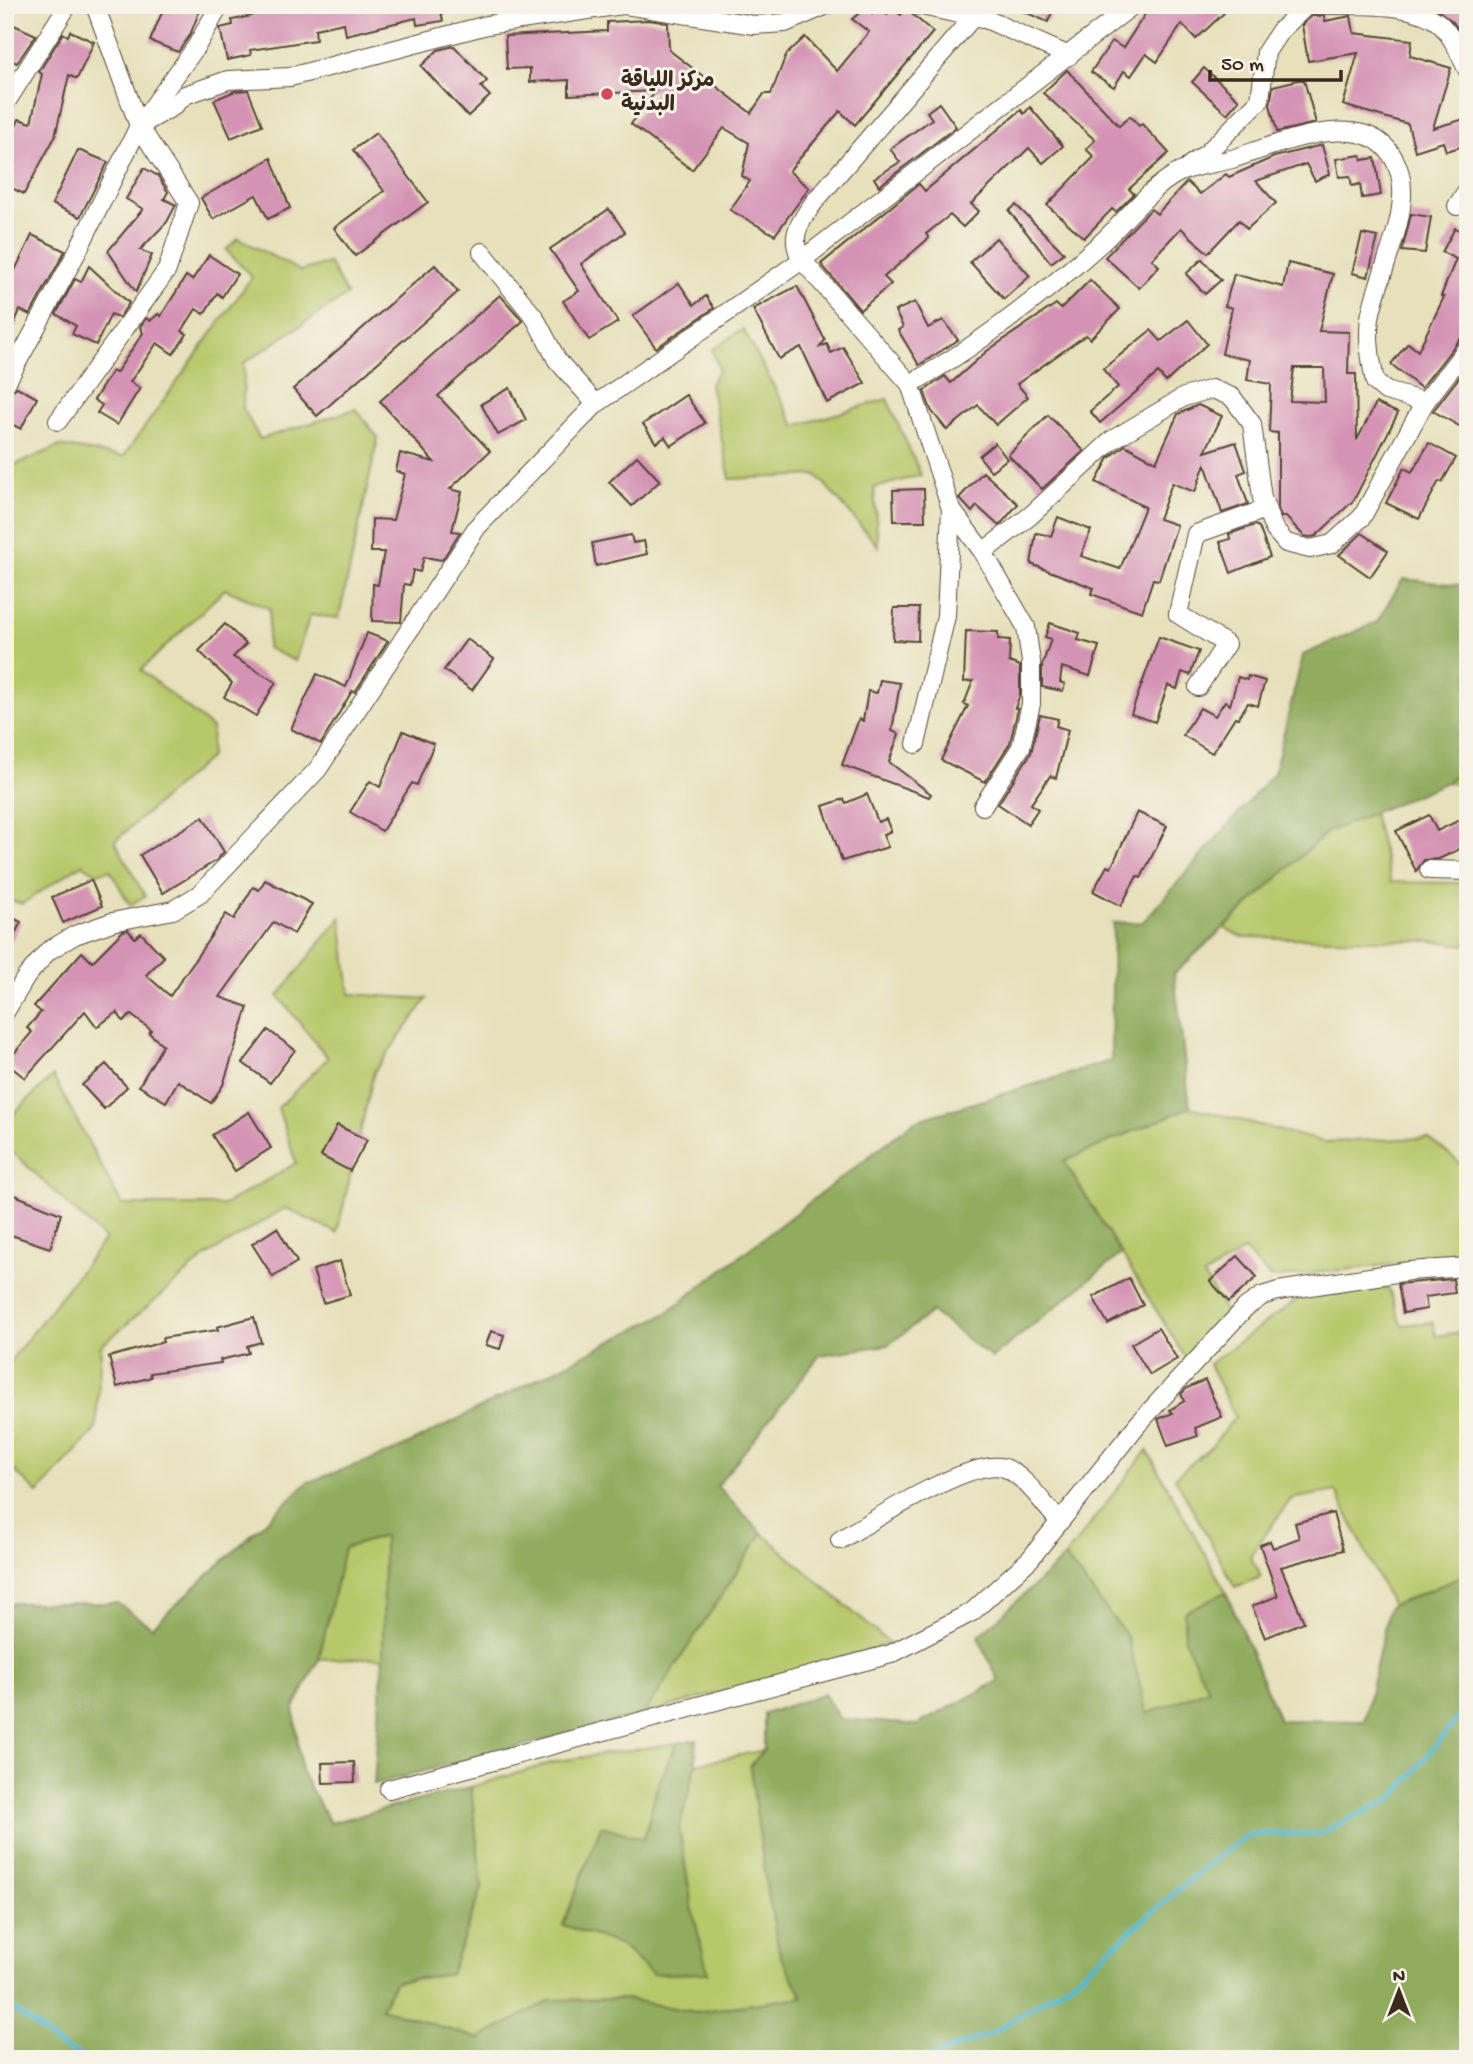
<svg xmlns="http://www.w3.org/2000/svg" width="1473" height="2064" font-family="'Gochi Hand','Playpen Sans Arabic',sans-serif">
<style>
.green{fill:#b7c86b;stroke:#797944;stroke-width:2}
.forest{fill:#91ac5f;stroke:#666b3e;stroke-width:2}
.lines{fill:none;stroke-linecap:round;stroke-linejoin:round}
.stream{stroke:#51b7cf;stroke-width:5}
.building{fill:#d493b4;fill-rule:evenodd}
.street-casing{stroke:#554536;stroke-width:20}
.street{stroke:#fff;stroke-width:18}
.poi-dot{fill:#d1495b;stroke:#f7f3e8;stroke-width:2.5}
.labels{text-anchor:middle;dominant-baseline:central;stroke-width:6;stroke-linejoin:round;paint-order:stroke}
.poi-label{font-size:21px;font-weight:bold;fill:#3b2a1e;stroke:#f7f3e8;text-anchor:start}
</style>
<rect width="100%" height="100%" fill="#f7f3e8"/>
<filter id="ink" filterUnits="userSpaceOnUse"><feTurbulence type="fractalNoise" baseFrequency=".0143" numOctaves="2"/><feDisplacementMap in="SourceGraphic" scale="14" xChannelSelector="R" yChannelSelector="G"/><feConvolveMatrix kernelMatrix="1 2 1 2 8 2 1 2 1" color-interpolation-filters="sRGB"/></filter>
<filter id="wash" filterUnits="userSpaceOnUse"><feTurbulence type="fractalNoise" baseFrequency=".00686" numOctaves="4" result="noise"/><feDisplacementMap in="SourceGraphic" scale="28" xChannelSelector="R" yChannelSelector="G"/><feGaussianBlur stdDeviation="1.57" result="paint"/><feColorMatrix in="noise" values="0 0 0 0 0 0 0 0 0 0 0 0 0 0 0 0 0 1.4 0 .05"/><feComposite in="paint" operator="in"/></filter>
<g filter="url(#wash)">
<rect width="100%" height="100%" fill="#e7e0bb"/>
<g class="green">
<path d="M 238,238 L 300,271 L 329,263 L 347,295 L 244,363 L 243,409 L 260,439 L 356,409 L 378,438 L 339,618 L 310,615 L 295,661 L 267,648 L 270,609 L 225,589 L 141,670 L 212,728 L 210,757 L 115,841 L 145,896 L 130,905 L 110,870 L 96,873 L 82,864 L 22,904 L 5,899 L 5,469 L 60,446 L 123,457 L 252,277 L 226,250 Z"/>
<path d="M 743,329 L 795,426 L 887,399 L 921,475 L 874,488 L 878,546 L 817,475 L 730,479 L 710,384 L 719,369 L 712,350 Z"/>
<path d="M 1468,764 L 1468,787 L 1447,782 Z"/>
<path d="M 1373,813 L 1391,882 L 1468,883 L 1468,945 L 1430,941 L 1242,937 L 1224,928 L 1327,832 Z"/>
<path d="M 341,917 L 350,994 L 427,999 L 374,1072 L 337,1233 L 285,1208 L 208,1255 L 101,1346 L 96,1429 L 38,1493 L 5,1462 L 5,1368 L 105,1239 L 5,1145 L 5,1122 L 53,1076 L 122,1205 L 224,1205 L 296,1163 L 278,1108 L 328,1058 L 278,996 Z"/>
<path d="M 1190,1107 L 1324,1142 L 1428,1138 L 1467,1168 L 1468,1256 L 1271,1278 L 1244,1250 L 1204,1276 L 1227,1314 L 1187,1360 L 1064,1161 Z"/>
<path d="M 1389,1288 L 1401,1325 L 1433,1322 L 1436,1336 L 1468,1331 L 1468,1574 L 1392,1606 L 1336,1491 L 1291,1499 L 1250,1556 L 1261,1577 L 1235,1587 L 1175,1477 L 1211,1447 L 1235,1417 L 1209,1364 L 1301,1297 Z"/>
<path d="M 1147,1450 L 1226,1592 L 1184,1612 L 1185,1640 L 1209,1689 L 1147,1714 L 1127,1636 L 1065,1557 Z"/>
<path d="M 762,1533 L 890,1644 L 644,1714 Z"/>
<path d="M 385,1536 L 383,1658 L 319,1659 L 344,1548 Z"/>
<path d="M 677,1743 L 657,1787 L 644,1839 L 563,1925 L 619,1944 L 653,1974 L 707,1973 L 694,1917 L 679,1828 L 696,1764 L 764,1750 L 750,1766 L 767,1889 L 780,1955 L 804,1997 L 695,2012 L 625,1999 L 551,2000 L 479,2039 L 381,2008 L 396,1981 L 450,1974 L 482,1888 L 471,1787 L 558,1761 Z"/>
</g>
<g class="forest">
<path d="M 1403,579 L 1468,586 L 1468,764 L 1447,782 L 1327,832 L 1174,974 L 1190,1107 L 1064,1161 L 1121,1254 L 992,1358 L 932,1312 L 888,1345 L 820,1355 L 717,1486 L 762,1533 L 644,1714 L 374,1784 L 383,1658 L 384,1536 L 344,1548 L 319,1659 L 294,1708 L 301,1771 L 330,1823 L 471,1787 L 482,1888 L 450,1974 L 396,1981 L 381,2008 L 479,2039 L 551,2000 L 625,1999 L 695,2012 L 803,1997 L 780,1955 L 767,1889 L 750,1766 L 764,1750 L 764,1714 L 824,1694 L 840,1719 L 917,1725 L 999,1681 L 978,1637 L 1065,1557 L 1127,1636 L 1147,1714 L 1208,1689 L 1185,1640 L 1184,1612 L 1226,1592 L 1279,1720 L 1364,1721 L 1389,1607 L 1468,1574 L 1468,2059 L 1049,2059 L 1011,2053 L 1007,2059 L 5,2059 L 5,1609 L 12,1603 L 117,1603 L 152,1627 L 308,1482 L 395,1451 L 665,1314 L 915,1121 L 1111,1061 L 1113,923 L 1143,922 L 1274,773 L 1303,655 L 1377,622 Z"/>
<path d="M 696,1739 L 696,1764 L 679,1829 L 693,1912 L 708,1973 L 653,1974 L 619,1944 L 563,1925 L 601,1826 L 644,1839 L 657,1787 L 677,1743 Z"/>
</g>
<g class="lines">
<g class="stream">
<path d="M 5,2002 L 60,2046 L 88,2059"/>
<path d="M 925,2059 L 994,2032 L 1072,1982 L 1201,1870 L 1249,1834 L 1319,1834 L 1393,1798 L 1468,1705"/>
</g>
</g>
<g id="blocks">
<g class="building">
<path d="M 165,5 L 202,5 L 190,35 L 178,52 L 150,41 Z"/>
<path d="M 249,5 L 444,5 L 444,12 L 441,12 L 443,21 L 417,25 L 416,18 L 346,35 L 344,23 L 315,29 L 316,40 L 250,50 L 251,55 L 227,60 L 220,28 L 233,25 L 232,20 L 252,16 Z"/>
<path d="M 879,5 L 887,14 L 892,9 L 901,15 L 906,9 L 933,32 L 855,125 L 840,111 L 789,171 L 809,188 L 775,235 L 730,210 L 750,181 L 742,176 L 749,143 L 724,128 L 692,170 L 631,124 L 656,91 L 569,95 L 569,80 L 530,82 L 530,68 L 507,69 L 505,36 L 607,31 L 607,22 L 649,20 L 668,23 L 669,50 L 751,113 L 764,94 L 771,94 L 786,55 L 805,37 L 837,71 L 869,32 L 852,19 L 867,7 L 872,13 Z"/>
<path d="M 1008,5 L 1055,5 L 1048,22 Z"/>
<path d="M 1151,5 L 1217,5 L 1224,13 L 1196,39 L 1182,24 L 1157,62 L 1146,54 L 1131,76 L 1124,71 L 1114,87 L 1091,72 L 1112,41 L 1123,48 Z"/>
<path d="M 1437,5 L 1468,5 L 1468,45 L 1453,22 L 1434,7 Z"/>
<path d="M 1312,16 L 1324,16 L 1325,21 L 1351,16 L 1354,33 L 1412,40 L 1410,56 L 1451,68 L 1433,128 L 1468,118 L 1468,145 L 1446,151 L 1443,142 L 1415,151 L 1408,124 L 1343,105 L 1358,53 L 1308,61 L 1302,25 Z"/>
<path d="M 5,21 L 36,35 L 17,63 L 5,58 Z"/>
<path d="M 70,31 L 94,42 L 77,79 L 69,75 L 55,137 L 24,194 L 5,185 L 5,152 L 19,119 L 31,123 L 42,74 L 39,72 L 63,33 L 68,36 Z"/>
<path d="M 454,46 L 487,81 L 481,87 L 490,96 L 468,116 L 421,66 L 438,50 Z"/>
<path d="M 1204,68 L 1239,100 L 1227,114 L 1192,82 Z"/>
<path d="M 1067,70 L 1119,126 L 1130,116 L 1139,126 L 1142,124 L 1169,153 L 1129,189 L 1134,194 L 1116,212 L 1112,209 L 1084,238 L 1047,205 L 1094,157 L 1086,149 L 1095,140 L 1043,93 Z"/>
<path d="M 1298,80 L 1304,80 L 1316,123 L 1277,132 L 1270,105 L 1273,86 Z"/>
<path d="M 248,90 L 262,125 L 231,138 L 214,100 L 235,91 Z"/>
<path d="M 939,103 L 956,127 L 879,186 L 874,178 L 900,162 L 890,149 L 932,119 L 927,112 Z"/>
<path d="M 1030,107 L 1063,146 L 1043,163 L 1029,148 L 971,204 L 979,211 L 963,227 L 950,215 L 926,234 L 929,238 L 884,277 L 891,284 L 860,310 L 821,264 L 919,184 L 925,191 L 1021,110 L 1024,114 Z"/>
<path d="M 376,133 L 428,202 L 355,256 L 334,228 L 384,191 L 353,150 Z"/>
<path d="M 1322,145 L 1330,174 L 1315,181 L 1306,164 L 1256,181 L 1276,203 L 1247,229 L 1239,220 L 1208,253 L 1181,228 L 1152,259 L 1159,266 L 1139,288 L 1105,257 L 1151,209 L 1157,214 L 1187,182 L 1200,194 L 1226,174 L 1229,177 L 1274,157 Z"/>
<path d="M 78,150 L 108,162 L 80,217 L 52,204 Z"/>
<path d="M 1361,155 L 1362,160 L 1375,158 L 1381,195 L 1362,198 L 1360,184 L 1352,186 L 1350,176 L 1339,177 L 1336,159 Z"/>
<path d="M 271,158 L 290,208 L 268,219 L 256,195 L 213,219 L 201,198 Z"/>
<path d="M 144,168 L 158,176 L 168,192 L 164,199 L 176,205 L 167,222 L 140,250 L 152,255 L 136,292 L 108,251 L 143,209 L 126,199 Z"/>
<path d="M 1016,205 L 1064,253 L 1051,263 L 1009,211 Z"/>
<path d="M 609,209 L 625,232 L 581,264 L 618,322 L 589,340 L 563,301 L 579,291 L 550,249 Z"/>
<path d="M 1411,214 L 1431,217 L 1425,253 L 1402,251 Z"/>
<path d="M 1455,228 L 1468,234 L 1468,336 L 1459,340 L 1421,388 L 1391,364 L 1408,343 L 1418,351 L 1444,297 L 1441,296 L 1456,259 L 1442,252 Z"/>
<path d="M 1362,234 L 1378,237 L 1368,277 L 1352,273 Z"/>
<path d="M 32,235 L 65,251 L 30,315 L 20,310 L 5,346 L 5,291 Z"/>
<path d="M 996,238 L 1030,276 L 1004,299 L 970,262 Z"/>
<path d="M 209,255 L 237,274 L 222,297 L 217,293 L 204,314 L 196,309 L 182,331 L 187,334 L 173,354 L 157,343 L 130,382 L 140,388 L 117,425 L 97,413 L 102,405 L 94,400 L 112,371 L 116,373 L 143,333 L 140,327 L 146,318 L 150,321 L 158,314 L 161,316 L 186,276 L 192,280 Z"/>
<path d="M 1202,259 L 1221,280 L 1205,294 L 1186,274 Z"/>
<path d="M 1288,263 L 1333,274 L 1319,331 L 1349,332 L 1348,374 L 1356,374 L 1357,440 L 1376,403 L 1398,413 L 1354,500 L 1316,536 L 1310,537 L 1304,536 L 1286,517 L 1281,517 L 1278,509 L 1278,433 L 1269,432 L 1271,384 L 1247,380 L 1250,360 L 1222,354 L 1232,308 L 1225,306 L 1234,274 L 1283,287 ZM 1294,368 L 1324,368 L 1325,402 L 1290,401 Z"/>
<path d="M 435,265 L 458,292 L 317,416 L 293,389 Z"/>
<path d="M 89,266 L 129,303 L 119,318 L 111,314 L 96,345 L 72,334 L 76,326 L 56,314 L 75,279 L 81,282 Z"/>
<path d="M 1090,280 L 1120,309 L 1090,339 L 1086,335 L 1017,384 L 1028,397 L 996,425 L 978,405 L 947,430 L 931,410 L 924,391 L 945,376 L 951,383 L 987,351 L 1056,304 L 1061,309 Z"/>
<path d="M 679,283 L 694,305 L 706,296 L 714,308 L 656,348 L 633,316 Z"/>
<path d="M 797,286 L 825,340 L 820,347 L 827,344 L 831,353 L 843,347 L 865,383 L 827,403 L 801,347 L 779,359 L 753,309 Z"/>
<path d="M 500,295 L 523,321 L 438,396 L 490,451 L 450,489 L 462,492 L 452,531 L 460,532 L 442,560 L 424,557 L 420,572 L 413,570 L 410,585 L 404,584 L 401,622 L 372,621 L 373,584 L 378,585 L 384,552 L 371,552 L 372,519 L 393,520 L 405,474 L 396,471 L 400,453 L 434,462 L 380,401 Z"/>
<path d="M 915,302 L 928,328 L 943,320 L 958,340 L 919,365 L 898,330 L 903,327 L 895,311 Z"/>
<path d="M 1188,320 L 1207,344 L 1166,382 L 1158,373 L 1100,423 L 1090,411 L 1118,387 L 1103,369 L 1151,330 L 1161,341 Z"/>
<path d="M 1468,366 L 1468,431 L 1433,411 Z"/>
<path d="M 17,387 L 37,398 L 21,429 L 5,421 L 5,396 Z"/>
<path d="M 510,388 L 526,420 L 498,435 L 481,404 Z"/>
<path d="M 686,395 L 705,423 L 671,446 L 665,437 L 656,443 L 643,424 Z"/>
<path d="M 1198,405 L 1222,416 L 1205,452 L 1236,442 L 1246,471 L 1238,474 L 1248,504 L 1222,513 L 1205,464 L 1195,492 L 1172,483 L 1159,519 L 1177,525 L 1159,580 L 1153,579 L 1142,612 L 1091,594 L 1094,588 L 1031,564 L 1036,533 L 1051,536 L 1058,517 L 1091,530 L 1081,556 L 1120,569 L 1145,507 L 1096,482 L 1109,458 L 1125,445 L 1156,462 L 1178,414 Z"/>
<path d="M 1048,415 L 1084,451 L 1042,489 L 1008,455 Z"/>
<path d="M 995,443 L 1007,459 L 991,471 L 979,456 Z"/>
<path d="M 1429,443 L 1456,458 L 1442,482 L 1439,481 L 1419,519 L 1386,503 L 1404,468 L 1412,472 Z"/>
<path d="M 637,456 L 660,481 L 632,506 L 609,482 Z"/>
<path d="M 983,472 L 1018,504 L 999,526 L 977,506 L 972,512 L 959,498 Z"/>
<path d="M 924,489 L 925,521 L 894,521 L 893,490 Z"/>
<path d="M 1255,525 L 1259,527 L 1270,557 L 1231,573 L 1220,542 L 1230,539 L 1229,534 Z"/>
<path d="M 1362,533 L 1388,551 L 1370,577 L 1339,555 Z"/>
<path d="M 631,535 L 633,543 L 644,541 L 647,554 L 596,566 L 592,543 Z"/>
<path d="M 894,608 L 919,608 L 918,641 L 893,640 Z"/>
<path d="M 1050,623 L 1080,633 L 1078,640 L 1099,646 L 1090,676 L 1062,667 L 1060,682 L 1065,684 L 1063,691 L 1042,687 L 1042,666 L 1051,639 L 1045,637 Z"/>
<path d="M 225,624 L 246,644 L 233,657 L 276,682 L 256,716 L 224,697 L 232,683 L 199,651 Z"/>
<path d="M 966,631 L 998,632 L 998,639 L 1010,640 L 1009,662 L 1020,666 L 1020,695 L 1015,708 L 1018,709 L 1010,743 L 985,782 L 941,760 L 968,706 L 964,704 L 973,681 L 964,682 Z"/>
<path d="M 367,633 L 388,641 L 355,692 L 352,691 L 321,744 L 291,729 L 317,674 L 346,687 Z"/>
<path d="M 1159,637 L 1199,651 L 1190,675 L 1182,672 L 1177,689 L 1168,685 L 1155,722 L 1131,714 Z"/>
<path d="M 467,639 L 494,659 L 472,690 L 444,670 Z"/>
<path d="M 1248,676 L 1265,681 L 1258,706 L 1248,703 L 1238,718 L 1235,717 L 1212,753 L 1183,735 L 1200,708 L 1215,716 L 1225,701 L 1230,705 L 1238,677 L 1247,680 Z"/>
<path d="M 880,680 L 900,683 L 892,731 L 899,734 L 889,762 L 931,794 L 929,797 L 842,765 L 859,719 L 863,721 L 868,691 L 877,693 Z"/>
<path d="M 1040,715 L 1058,719 L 1056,726 L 1068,730 L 1056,778 L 1050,776 L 1031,804 L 1038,809 L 1028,824 L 998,804 L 1031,753 Z"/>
<path d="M 403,731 L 434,744 L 417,785 L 412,783 L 382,831 L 350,812 L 370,781 L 380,787 Z"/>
<path d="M 867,794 L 878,822 L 886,819 L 891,831 L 883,835 L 888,847 L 842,861 L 823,806 L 844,799 L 846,803 Z"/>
<path d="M 1137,812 L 1167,826 L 1141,878 L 1137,876 L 1121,906 L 1093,891 L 1107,866 L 1111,868 Z"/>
<path d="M 1429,815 L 1437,831 L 1468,816 L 1468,845 L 1439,859 L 1424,860 L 1416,871 L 1396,831 Z"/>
<path d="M 203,817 L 224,852 L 217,860 L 163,893 L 140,855 Z"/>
<path d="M 91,880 L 102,906 L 63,923 L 52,897 Z"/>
<path d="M 265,880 L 312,904 L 294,934 L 274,922 L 220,997 L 248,1007 L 223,1085 L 211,1103 L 178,1081 L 166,1102 L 139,1086 L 163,1045 L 149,1033 L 151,1030 L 131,1015 L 123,1021 L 117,1012 L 97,1027 L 85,1011 L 25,1078 L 6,1063 L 32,1032 L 27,1028 L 41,1012 L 34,1006 L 82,952 L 92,962 L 123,931 L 128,930 L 135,938 L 141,933 L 164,957 L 146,975 L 170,996 L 226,914 L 234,919 L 253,887 L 259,890 Z"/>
<path d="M 5,914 L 21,922 L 5,953 Z"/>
<path d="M 268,1030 L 295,1050 L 270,1083 L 243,1063 Z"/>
<path d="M 106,1064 L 127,1087 L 104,1109 L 82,1085 Z"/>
<path d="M 249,1112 L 271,1148 L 235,1171 L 212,1135 Z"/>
<path d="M 337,1125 L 367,1140 L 350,1171 L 321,1156 Z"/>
<path d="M 5,1191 L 61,1214 L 50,1248 L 5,1233 Z"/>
<path d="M 277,1228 L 297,1262 L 273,1277 L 252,1244 Z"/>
<path d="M 1238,1256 L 1257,1277 L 1229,1302 L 1210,1281 Z"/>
<path d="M 340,1261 L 350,1295 L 323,1303 L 313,1270 Z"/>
<path d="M 1129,1278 L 1143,1305 L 1108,1324 L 1093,1297 Z"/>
<path d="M 1453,1279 L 1455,1293 L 1425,1297 L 1427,1309 L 1403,1313 L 1398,1284 Z"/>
<path d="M 254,1317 L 261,1342 L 247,1346 L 249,1353 L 220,1360 L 221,1363 L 150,1373 L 151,1377 L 117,1387 L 109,1357 L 163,1342 L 162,1338 L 218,1330 L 217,1327 Z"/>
<path d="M 1158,1328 L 1177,1359 L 1150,1375 L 1131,1344 Z"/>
<path d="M 491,1331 L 504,1335 L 500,1349 L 486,1345 Z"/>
<path d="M 1205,1380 L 1222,1417 L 1195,1428 L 1198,1436 L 1168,1446 L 1158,1419 L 1173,1413 L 1170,1410 L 1184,1401 L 1181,1394 L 1187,1388 Z"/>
<path d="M 1333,1513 L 1343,1550 L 1281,1567 L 1304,1622 L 1265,1638 L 1252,1606 L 1278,1596 L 1260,1545 L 1270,1541 L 1273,1548 L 1299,1538 L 1295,1523 Z"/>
<path d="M 354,1762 L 355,1782 L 323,1783 L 322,1763 Z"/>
</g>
</g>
</g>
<g filter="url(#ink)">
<use href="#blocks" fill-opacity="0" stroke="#554536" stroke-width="2"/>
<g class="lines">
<defs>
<g id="street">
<path d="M 625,5 L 754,25 L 785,23 L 827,5"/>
<path d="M 917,5 L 982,19"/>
<path d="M 978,5 L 988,20 L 1069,56"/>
<path d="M 1312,5 C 1347,6 1413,0 1440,24 C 1453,37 1460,55 1468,71"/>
<path d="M 973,17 L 815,201 C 800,222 788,236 802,260 L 910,384 L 951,509 L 983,552 L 1026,627 L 1031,662 L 1031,704 L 1021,747 L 983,806"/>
<path d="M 5,104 L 68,5"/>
<path d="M 144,119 L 196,47 L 220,5"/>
<path d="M 1190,165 L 1207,153 L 1260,100 L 1266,52 L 1280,31 L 1307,5"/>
<path d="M 1457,206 L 1468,189"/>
<path d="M 482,252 L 535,318 L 557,360 L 596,404"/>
<path d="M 910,384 C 978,346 1043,295 1102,242 C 1125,221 1148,190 1176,174 C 1192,165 1215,164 1232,159 C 1280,144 1379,98 1400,174 C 1411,216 1377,276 1370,318 C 1367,339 1371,361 1375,382 L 1386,391 L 1425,402"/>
<path d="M 5,385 L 76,254 L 139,126 L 174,106 L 185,95 L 228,80 L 290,77 L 487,25 L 622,5"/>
<path d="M 58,421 L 167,270 L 189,203 L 139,126 L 95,5"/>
<path d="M 983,552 L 1030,516 L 1112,440 L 1184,397 L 1212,389 L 1232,397 L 1252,424 L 1262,498 L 1274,529 L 1286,543 L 1310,549 L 1332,544 L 1362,517 L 1425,402 L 1468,347"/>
<path d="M 1198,687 L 1226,644 L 1178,614 L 1196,534 L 1266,509"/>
<path d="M 916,744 L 946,616 L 951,509"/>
<path d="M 1429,870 L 1468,871"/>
<path d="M 5,1012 L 26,977 L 48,951 L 75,935 L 112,922 L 173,910 L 200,894 L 318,769 L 477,527 L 596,404 L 802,260 L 1133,5"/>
<path d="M 840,1540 C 870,1522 974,1456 1005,1468 C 1026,1477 1044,1505 1059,1521"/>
<path d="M 389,1789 L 891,1654 L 972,1612 L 1030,1559 L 1138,1424 L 1246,1307 L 1262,1296 L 1278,1291 L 1409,1271 L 1468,1267"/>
</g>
</defs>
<use href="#street" class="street-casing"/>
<use href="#street" class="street"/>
</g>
</g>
<circle class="poi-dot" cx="607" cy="94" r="7"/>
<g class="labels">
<g class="poi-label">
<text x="621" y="82">مركز اللياقة<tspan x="621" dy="24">البدنية</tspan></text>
</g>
</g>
<rect width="1473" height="2064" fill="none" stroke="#f7f3e8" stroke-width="28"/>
<g transform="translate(1399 1991)" stroke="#f7f3e8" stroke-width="5" paint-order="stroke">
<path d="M0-5L12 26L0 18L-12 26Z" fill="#3b2a1e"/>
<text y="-10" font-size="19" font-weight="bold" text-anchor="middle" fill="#3b2a1e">N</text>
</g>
<path d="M1210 70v10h131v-10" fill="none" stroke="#3b2a1e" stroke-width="3.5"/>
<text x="1221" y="70" font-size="21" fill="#3b2a1e" stroke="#f7f3e8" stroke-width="5" paint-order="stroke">50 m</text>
</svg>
